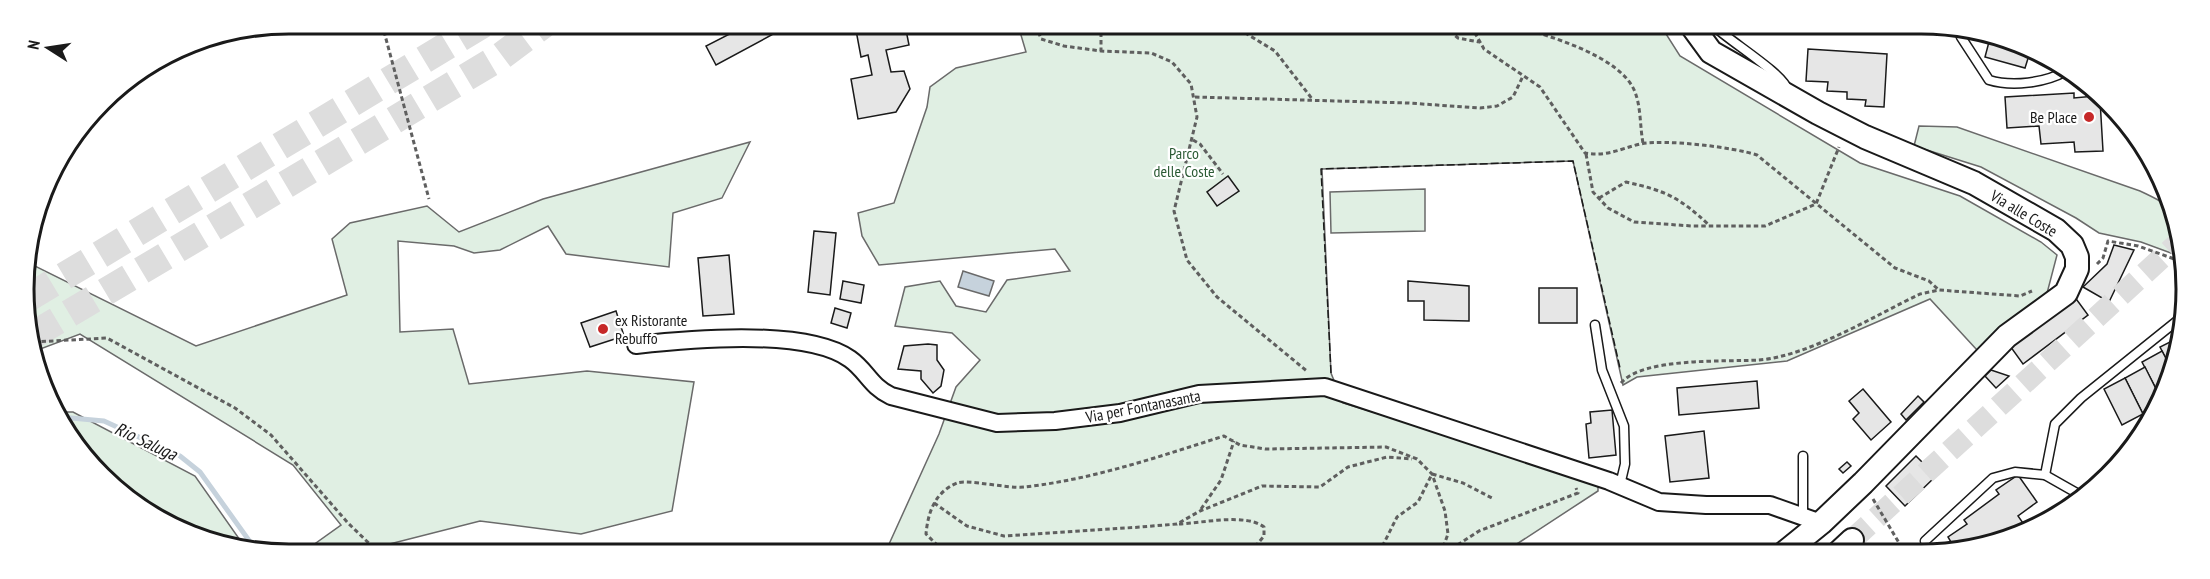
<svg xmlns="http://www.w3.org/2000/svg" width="2210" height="579" font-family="'PT Sans Narrow',sans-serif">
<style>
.green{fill:#e0efe3;stroke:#6a6a6a;stroke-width:1.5}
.water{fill:#c6d2dc;stroke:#6a6a6a;stroke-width:1.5}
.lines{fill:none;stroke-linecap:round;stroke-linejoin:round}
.stream{stroke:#c6d2dc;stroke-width:5}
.building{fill:#e6e6e6;stroke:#1a1a1a;stroke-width:1.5}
.secondary-tunnel{stroke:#ddd;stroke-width:22;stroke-dasharray:22 11;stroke-linecap:butt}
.highway-tunnel{stroke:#ddd;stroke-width:28;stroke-dasharray:28 14;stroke-linecap:butt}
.lane-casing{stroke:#1a1a1a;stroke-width:11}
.street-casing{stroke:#1a1a1a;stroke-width:20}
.secondary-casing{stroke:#1a1a1a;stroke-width:26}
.path{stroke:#5f5f5f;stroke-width:3;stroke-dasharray:4.5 3;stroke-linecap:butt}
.lane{stroke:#fff;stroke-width:8}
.street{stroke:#fff;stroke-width:16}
.secondary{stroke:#fff;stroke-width:22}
.fence{stroke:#1a1a1a;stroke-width:1.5;stroke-dasharray:8 3;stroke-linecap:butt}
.poi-dot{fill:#c62828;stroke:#fff;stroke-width:2}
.labels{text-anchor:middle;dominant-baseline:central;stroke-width:4.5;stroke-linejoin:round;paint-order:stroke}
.poi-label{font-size:16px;fill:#1a1a1a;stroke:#fff;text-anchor:end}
.park-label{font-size:16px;fill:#2b5a34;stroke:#fff}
.street-label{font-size:16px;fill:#1a1a1a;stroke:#fff}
.water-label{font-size:18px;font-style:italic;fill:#1a1a1a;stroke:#fff}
.rim{fill:none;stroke:#1a1a1a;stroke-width:3}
</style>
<rect width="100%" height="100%" fill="#fff"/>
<g class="green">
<path d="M 1018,25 L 1661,26 L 1680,56 L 1860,163 L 1960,196 L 2041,242 L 2057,255 L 2046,297 L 1977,350 L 1930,299 L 1787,361 L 1637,377 L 1623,385 L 1573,161 L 1322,169 L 1331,373 L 1343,403 L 1598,481 L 1598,491 L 1503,553 L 885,553 L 939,434 L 956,387 L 980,360 L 952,333 L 895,326 L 905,287 L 940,281 L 956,306 L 986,312 L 1007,280 L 1070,271 L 1055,249 L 879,265 L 862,236 L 858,213 L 894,203 L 927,107 L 930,87 L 956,68 L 1026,52 Z"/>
<path d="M 1919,126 L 1957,127 L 2140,191 C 2181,210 2176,212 2179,256 L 2141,242 L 2099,233 L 2076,218 L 1981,167 L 1914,146 Z"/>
<path d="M 750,142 L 722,198 L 673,213 L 669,267 L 566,254 L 548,226 L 500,250 L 474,253 L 454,246 L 398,241 L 400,332 L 453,329 L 469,384 L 587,371 L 694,382 L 672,511 L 581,534 L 480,521 L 362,551 L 363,553 L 302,553 L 341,525 L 293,465 L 80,334 L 35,351 L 25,272 L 27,262 L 196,346 L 347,295 L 332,239 L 350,223 L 427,206 L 459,232 L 543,199 Z"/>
<path d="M 1425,189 L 1425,231 L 1331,233 L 1330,192 Z"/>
<path d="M 58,412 L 73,412 L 195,476 L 247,550 L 156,519 L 79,451 Z"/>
</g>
<path class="water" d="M 963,271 L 994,281 L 989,296 L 958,287 Z"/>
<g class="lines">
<path class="stream" d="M 60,417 L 104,421 L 180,456 L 200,472 L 258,553"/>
</g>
<g class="building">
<path d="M 747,25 L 773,25 L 777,32 L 716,65 L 706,46 Z"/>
<path d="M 855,25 L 905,25 L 909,45 L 886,50 L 891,72 L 904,71 L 910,89 L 896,112 L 858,119 L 851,79 L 872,75 L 868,55 L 861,57 Z"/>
<path d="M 1831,26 L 1899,26 L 1832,29 Z"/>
<path d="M 1990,38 L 2030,52 L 2025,68 L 1985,57 Z"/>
<path d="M 1808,49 L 1887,54 L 1884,107 L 1865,106 L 1866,100 L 1847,99 L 1847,92 L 1827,91 L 1828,82 L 1806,81 Z"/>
<path d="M 2074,93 L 2074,98 L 2095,96 L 2100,100 L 2103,151 L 2075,152 L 2074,142 L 2041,144 L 2039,126 L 2007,128 L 2005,97 Z"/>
<path d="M 1228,176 L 1239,191 L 1217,206 L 1207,192 Z"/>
<path d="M 814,231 L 836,233 L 830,295 L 808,292 Z"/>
<path d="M 2114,245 L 2134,250 L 2109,302 L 2083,287 L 2107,264 Z"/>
<path d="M 729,255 L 734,314 L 703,316 L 698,258 Z"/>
<path d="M 843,281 L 864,285 L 861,303 L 840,299 Z"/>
<path d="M 1408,281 L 1469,286 L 1469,321 L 1424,320 L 1424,301 L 1408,301 Z"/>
<rect x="1539" y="288" width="38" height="35"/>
<path d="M 2074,296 L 2088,315 L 2023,364 L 2010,346 Z"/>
<path d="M 835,308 L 851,313 L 847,328 L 831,323 Z"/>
<path d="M 616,311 L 624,336 L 590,347 L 581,323 Z"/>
<path d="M 2180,337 L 2171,368 L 2160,347 Z"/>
<path d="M 928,344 L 937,345 L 937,360 L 944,370 L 941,386 L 933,393 L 921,379 L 921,371 L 898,369 L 904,346 Z"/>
<path d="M 2162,351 L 2171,368 L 2160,396 L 2142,362 Z"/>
<path d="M 2145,367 L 2161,399 L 2159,406 L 2143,414 L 2125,378 Z"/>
<path d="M 1991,370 L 2009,376 L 1996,388 L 1985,376 Z"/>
<path d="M 2125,378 L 2143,414 L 2122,425 L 2104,389 Z"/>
<path d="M 1757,381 L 1759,408 L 1679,415 L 1677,388 Z"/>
<path d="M 1863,389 L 1891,422 L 1871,440 L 1853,419 L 1859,413 L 1849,401 Z"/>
<path d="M 1918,396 L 1924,402 L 1906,420 L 1901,414 Z"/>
<path d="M 1612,410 L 1616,455 L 1589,458 L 1586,424 L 1591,423 L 1590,412 Z"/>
<path d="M 1704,431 L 1709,478 L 1670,482 L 1665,436 Z"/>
<path d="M 1916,456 L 1936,476 L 1905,506 L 1886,486 Z"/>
<path d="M 1847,462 L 1851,466 L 1843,473 L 1839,469 Z"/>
<path d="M 2018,475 L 2037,502 L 2018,516 L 2023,523 L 2004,538 L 1955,553 L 1935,553 L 1951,542 L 1948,537 L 1967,524 L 1964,520 L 1999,494 L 1996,490 Z"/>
</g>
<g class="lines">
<path class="secondary-tunnel" d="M 1852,540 L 2178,243"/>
<g class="highway-tunnel">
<path d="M 28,298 L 483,24"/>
<path d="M 33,335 L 500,57 L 544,24"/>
</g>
<defs>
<g id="lane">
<path d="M 1714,26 C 1728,40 1785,75 1787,89"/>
<path d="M 1961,37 L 1989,80 C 2012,87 2045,83 2066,71"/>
<path d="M 1595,325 L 1602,370 L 1624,426 L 1625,464 L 1620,485"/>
<path d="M 2045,475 L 2055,424 L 2081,398 L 2183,316"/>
<path d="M 1803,517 L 1803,456"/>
<path d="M 1925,541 L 1993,478 L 2015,472 L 2045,475 L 2082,496"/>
</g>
<path id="street" d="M 636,345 C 689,339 806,328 850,359 C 867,371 870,386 891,396 L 997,423 L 1055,421 L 1120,413 L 1199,394 L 1325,387 L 1609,481 L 1659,502 L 1706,505 L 1770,505 L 1821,523"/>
<g id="secondary">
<path d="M 1692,26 L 1711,52 L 1818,113 L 1865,137 L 1974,183 L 2056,230 L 2072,245 L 2077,257 L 2077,269 L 2066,293 L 2007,336 L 1863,483 L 1821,523 L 1784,553"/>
<path d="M 1838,553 L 1852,540"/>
</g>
</defs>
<use href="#lane" class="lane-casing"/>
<use href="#street" class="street-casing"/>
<use href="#secondary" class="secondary-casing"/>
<g class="path">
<path d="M 382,24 L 429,199"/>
<path d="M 1036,25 L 1041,39 L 1064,46 L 1101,51 L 1151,53 L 1172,62 L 1191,84 L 1197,117 L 1174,211 L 1187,260 L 1217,297 L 1308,372"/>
<path d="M 1101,25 L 1101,51"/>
<path d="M 1232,25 L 1275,51 L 1313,100"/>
<path d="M 1444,26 L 1458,38 L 1479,42"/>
<path d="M 1471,26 L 1484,49 L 1540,87 L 1585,153 C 1606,157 1620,149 1640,144 C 1666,139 1732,147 1757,155 L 1895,268 L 1929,281 L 1939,290"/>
<path d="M 1515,26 C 1549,36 1621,56 1635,92 C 1641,107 1640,128 1643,143"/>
<path d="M 1195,97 L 1408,103 L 1480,108 L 1497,106 L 1513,97 L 1523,76"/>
<path d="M 1193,140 L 1200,144 L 1223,174"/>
<path d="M 1586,154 L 1593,192 L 1608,208 L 1634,222 L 1692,226 L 1765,226 L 1816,204 L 1839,147"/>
<path d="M 1599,198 L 1626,182 C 1666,191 1679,197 1709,225"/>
<path d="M 2097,264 L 2103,258 L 2108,241 L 2138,246 L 2180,261"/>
<path d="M 34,342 L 107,338 L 235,408 L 271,435 L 348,523 L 379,553"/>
<path d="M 1621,383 C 1643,357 1725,362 1759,360 C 1809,356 1874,316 1920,294 L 1939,290 L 2020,296 L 2032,291"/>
<path d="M 1873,499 L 1905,553"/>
<path d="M 934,503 L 967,526 L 1004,536 L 1141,527 L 1177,524 L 1200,511 L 1262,486 L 1320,487 L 1348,467 L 1387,457 L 1412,459"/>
<path d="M 1201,509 L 1221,480 L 1234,441"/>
<path d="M 1179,524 C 1202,523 1246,513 1264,527 L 1264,536 L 1250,553"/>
<path d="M 959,553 L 939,547 L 926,534 C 928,512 935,492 957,483 C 967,479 1009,489 1025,487 C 1094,479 1158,457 1224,436 L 1240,445 L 1265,449 L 1386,447 L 1417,459 L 1432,474 L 1445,511 L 1448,534 L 1441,553"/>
<path d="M 1379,553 L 1397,517 L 1418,502 L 1432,474 L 1463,483 L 1492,498"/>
<path d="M 1445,553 L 1479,531 L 1578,493 L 1576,488"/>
</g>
<use href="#lane" class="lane"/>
<use href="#street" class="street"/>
<use href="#secondary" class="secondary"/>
<path class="fence" d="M 1331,373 L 1321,169 L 1573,161 L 1620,368"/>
</g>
<g class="poi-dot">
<circle cx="2089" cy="117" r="6"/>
<circle cx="603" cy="329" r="6"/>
</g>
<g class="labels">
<g class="poi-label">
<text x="2077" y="117">Be Place</text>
<text x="615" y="320" text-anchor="start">ex Ristorante<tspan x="615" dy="18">Rebuffo</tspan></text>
</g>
<g class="park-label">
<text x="1184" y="153">Parco<tspan x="1184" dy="18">delle Coste</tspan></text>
</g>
<g class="street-label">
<text transform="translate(2024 213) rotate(31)">Via alle Coste</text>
<text transform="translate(1143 406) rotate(-11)">Via per Fontanasanta</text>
</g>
<g class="water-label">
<text transform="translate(146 441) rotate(25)">Rio Saluga</text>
</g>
</g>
<path d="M0 0H2210V579H0ZM289 34H1921A255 255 0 0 1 2176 289V289A255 255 0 0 1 1921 544H289A255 255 0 0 1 34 289V289A255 255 0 0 1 289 34Z" fill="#fff" fill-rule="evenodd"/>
<path class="rim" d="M289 34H1921A255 255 0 0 1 2176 289V289A255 255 0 0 1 1921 544H289A255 255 0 0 1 34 289V289A255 255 0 0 1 289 34Z"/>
<g transform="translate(48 48) rotate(282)" stroke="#ffffff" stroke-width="4.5" paint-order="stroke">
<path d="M0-4.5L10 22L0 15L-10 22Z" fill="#1a1a1a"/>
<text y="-9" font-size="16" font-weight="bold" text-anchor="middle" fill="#1a1a1a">N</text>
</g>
</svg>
